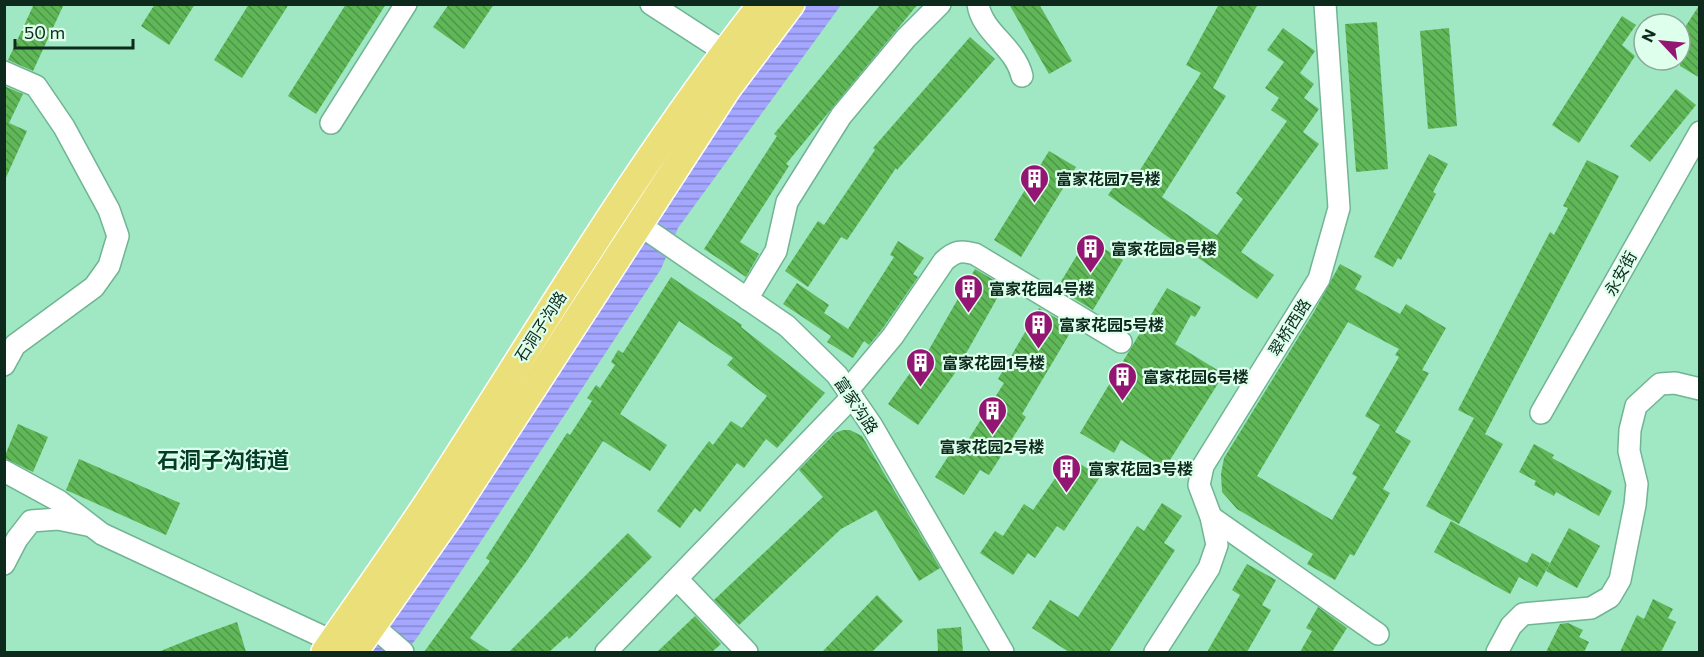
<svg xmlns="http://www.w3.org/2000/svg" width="1704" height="657" font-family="Commissioner,'Noto Sans SC',sans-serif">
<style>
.water{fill:url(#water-rules)}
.building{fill:url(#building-back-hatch);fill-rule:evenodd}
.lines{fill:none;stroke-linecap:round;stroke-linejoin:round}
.minor-casing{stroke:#70b593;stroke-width:24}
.major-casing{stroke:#fff;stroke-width:30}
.minor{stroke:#fff;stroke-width:21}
.major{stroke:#ebdf7a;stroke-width:27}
.labels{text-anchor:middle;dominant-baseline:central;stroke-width:4.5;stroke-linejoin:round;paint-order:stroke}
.poi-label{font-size:16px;font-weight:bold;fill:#0d2a1d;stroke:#ddffec;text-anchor:start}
.street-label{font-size:16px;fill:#0d2a1d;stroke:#ddffec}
.district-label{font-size:22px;font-weight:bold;fill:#013d28;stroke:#ddffec}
</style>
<defs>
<pattern id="water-rules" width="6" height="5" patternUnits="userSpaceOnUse" patternTransform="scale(1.5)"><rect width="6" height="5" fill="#a4a6ff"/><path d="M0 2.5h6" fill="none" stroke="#8487ce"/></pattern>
<pattern id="building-back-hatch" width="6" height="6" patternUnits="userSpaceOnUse" patternTransform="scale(1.5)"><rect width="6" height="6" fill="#5fb757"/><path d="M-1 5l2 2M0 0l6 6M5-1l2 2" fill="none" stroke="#4d9547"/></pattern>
</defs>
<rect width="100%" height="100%" fill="#a0e7c3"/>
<path class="water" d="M 805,5 L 841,5 L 678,228 L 661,269 L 419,635 L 406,652 L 364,652 L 746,84 Z"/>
<g class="building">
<path d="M 34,4 L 64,4 L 33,71 L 8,60 Z"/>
<path d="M 155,4 L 195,4 L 169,45 L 141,26 Z"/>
<path d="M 249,4 L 289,4 L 242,78 L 214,60 Z"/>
<path d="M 346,4 L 386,4 L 316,114 L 288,96 Z"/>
<path d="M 449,4 L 494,4 L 464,49 L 433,27 Z"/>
<path d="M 881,4 L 918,4 L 786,164 L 789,166 L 740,242 L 759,254 L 746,277 L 704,249 L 777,136 L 774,134 Z"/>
<path d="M 1009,4 L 1039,4 L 1072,61 L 1049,74 Z"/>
<path d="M 1219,4 L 1258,4 L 1213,88 L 1226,96 L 1162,197 L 1217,235 L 1243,199 L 1236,193 L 1287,121 L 1271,110 L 1279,98 L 1265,88 L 1284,62 L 1267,50 L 1283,28 L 1315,51 L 1300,73 L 1314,84 L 1304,98 L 1319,109 L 1303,132 L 1319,144 L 1241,252 L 1274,275 L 1257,299 L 1108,195 L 1125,171 L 1135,178 L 1201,73 L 1186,65 Z"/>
<path d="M 1700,4 L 1700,78 L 1680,66 L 1680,35 Z"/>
<path d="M 1622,16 L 1636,25 L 1622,45 L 1635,56 L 1579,143 L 1552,125 Z"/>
<path d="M 1377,22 L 1388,169 L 1356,172 L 1345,24 Z"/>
<path d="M 1449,28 L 1457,126 L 1428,129 L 1420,31 Z"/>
<path d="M 970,37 L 995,59 L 897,170 L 896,168 L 847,240 L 841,237 L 808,287 L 785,271 L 818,221 L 824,225 L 875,150 L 873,148 Z"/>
<path d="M 4,86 L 23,94 L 9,123 L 27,131 L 4,182 Z"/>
<path d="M 1676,89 L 1696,105 L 1650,162 L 1630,146 Z"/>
<path d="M 1049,151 L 1076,167 L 1021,257 L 994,240 Z"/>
<path d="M 1429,154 L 1448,164 L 1433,192 L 1436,194 L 1401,260 L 1398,258 L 1393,267 L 1374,257 Z"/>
<path d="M 1587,160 L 1619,176 L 1485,434 L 1503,444 L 1459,524 L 1426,506 L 1474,418 L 1458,410 L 1550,232 L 1554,235 L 1568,208 L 1563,206 Z"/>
<path d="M 898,241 L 924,258 L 913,274 L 918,277 L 883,328 L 869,345 L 864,341 L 853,358 L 827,342 L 831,336 L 783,304 L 797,283 L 829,305 L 824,313 L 848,329 L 894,257 L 890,255 Z"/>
<path d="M 1095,243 L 1123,260 L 1093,310 L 1057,288 L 1079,252 L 1086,256 Z"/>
<path d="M 1340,264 L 1362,276 L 1355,289 L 1400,314 L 1406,304 L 1446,328 L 1422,370 L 1429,373 L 1395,432 L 1411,441 L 1383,489 L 1390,493 L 1354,556 L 1350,554 L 1335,580 L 1307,564 L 1313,554 L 1237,509 L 1222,492 L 1221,474 L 1224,458 L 1314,312 ZM 1348,322 L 1399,349 L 1395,355 L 1399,357 L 1365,416 L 1380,425 L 1352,474 L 1357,477 L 1332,520 L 1257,476 Z"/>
<path d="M 975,269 L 1004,286 L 955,373 L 918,425 L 888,404 L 925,352 L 927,353 Z"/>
<path d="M 671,277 L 742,325 L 741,327 L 825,393 L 777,448 L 766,439 L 744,468 L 737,463 L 700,512 L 695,508 L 680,528 L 657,511 L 709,441 L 713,445 L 731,421 L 742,428 L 767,396 L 727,365 L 733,358 L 679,321 L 620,414 L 667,445 L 650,471 L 603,441 L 528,559 L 470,638 L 491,652 L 424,652 L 490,561 L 486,558 L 567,433 L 570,435 L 592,401 L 587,398 L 596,385 L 600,388 L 615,365 L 611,362 L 618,350 L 623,353 Z"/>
<path d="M 1167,288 L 1201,307 L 1195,317 L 1191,315 L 1175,344 L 1224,374 L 1165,468 L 1121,440 L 1114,453 L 1080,433 Z"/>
<path d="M 1039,308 L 1073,328 L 1022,414 L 1026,417 L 989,475 L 980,470 L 964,495 L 935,477 L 951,452 L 958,456 L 1004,383 L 998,379 Z"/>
<path d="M 18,424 L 48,437 L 33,472 L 4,458 Z"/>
<path d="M 843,430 L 850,430 L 862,436 L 940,568 L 919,581 L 876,510 L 841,529 L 739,625 L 714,600 L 823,497 L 799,470 L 835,433 Z"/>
<path d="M 1534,444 L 1554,455 L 1552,458 L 1612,491 L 1599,516 L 1556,492 L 1554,496 L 1534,485 L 1536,481 L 1519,472 Z"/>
<path d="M 1070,457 L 1100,477 L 1064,531 L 1057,526 L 1035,558 L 1028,553 L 1013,575 L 980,553 L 995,531 L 1003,536 L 1024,504 L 1033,510 Z"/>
<path d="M 79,459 L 180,503 L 166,535 L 66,490 Z"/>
<path d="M 1162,503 L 1182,516 L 1164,543 L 1175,550 L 1109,652 L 1069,652 L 1032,628 L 1050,600 L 1078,617 L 1137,526 L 1144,531 Z"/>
<path d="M 1451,521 L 1527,563 L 1532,553 L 1550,563 L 1537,587 L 1519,577 L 1510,594 L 1434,552 Z"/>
<path d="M 1569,528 L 1600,546 L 1577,588 L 1546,571 Z"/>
<path d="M 628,533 L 652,557 L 569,639 L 567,636 L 549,652 L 509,652 Z"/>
<path d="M 1247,564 L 1276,580 L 1262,605 L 1271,610 L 1247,652 L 1207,652 L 1240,595 L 1232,590 Z"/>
<path d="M 877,595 L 903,621 L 872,652 L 822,652 Z"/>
<path d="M 1653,599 L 1673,609 L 1668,618 L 1676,622 L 1661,652 L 1620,652 L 1637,615 L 1644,619 Z"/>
<path d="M 1318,607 L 1347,628 L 1332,652 L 1300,652 L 1312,631 L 1306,628 Z"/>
<path d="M 695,616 L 721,644 L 712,652 L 657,652 Z"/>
<path d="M 237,622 L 246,652 L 158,652 L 198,636 Z"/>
<path d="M 1568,623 L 1583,630 L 1579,637 L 1589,642 L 1584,652 L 1546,652 L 1560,624 Z"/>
<path d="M 961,627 L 963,652 L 938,652 L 937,629 Z"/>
</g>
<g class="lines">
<defs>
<g id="minor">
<path d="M 651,4 L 725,52"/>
<path d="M 978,4 C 982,33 1015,46 1022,76"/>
<path d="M 4,72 L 36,86 L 64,127 L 109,210 L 118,236 L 109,266 L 94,287 L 15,345 L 4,365"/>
<path d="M 331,123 L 406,4"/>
<path d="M 637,223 L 787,326 L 837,375 L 872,426 L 1003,652"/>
<path d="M 747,299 L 776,251 L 787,202 L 841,116 L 906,38 L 940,4"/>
<path d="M 848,390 L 893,336 L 944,261 C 955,251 961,250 975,254 L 1121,342"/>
<path d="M 1541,413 L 1700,132"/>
<path d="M 4,471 L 59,501 L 102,534 L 332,641"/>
<path d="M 1211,517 L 1378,634"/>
<path d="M 4,564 L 17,539 L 31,521 L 58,519 L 87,525"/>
<path d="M 677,579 L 747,652"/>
<path d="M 373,626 L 403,652"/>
<path d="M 606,652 L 852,397"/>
<path d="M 1155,652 L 1209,568 L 1217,545 L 1211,517 L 1199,485 L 1203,466 L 1319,279 L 1339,208 L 1325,4"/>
<path d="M 1497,652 L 1511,626 L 1523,614 L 1591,608 L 1610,597 L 1620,580 L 1635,505 L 1637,484 L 1629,451 L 1630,430 L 1636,406 L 1660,384 L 1675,383 L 1700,389"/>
</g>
<g id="major">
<path d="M 325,652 C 361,600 398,548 433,495 C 540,330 640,159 762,4"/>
<path d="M 354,652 L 451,514 L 727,89 L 791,4"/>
</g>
</defs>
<use href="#minor" class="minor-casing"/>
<use href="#major" class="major-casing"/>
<use href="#minor" class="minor"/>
<use href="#major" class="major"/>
</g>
<defs>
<symbol id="building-pin" viewBox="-11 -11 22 30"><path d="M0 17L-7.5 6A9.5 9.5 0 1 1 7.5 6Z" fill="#931672" stroke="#ddffec"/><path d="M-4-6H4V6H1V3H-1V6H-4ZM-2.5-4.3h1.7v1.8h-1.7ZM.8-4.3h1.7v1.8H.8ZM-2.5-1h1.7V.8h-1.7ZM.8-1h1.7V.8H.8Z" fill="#fff"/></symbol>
</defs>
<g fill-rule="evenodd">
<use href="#building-pin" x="1018" y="162" width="33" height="45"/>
<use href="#building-pin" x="1074" y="232" width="33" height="45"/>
<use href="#building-pin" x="952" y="272" width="33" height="45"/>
<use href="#building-pin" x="1022" y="308" width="33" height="45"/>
<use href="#building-pin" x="904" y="346" width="33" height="45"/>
<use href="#building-pin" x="1106" y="360" width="33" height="45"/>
<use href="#building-pin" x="976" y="394" width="33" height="45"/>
<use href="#building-pin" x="1050" y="452" width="33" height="45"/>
</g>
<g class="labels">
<g class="poi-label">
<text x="1056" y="178">富家花园7号楼</text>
<text x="1111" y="248">富家花园8号楼</text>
<text x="989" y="288">富家花园4号楼</text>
<text x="1059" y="324">富家花园5号楼</text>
<text x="942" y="362">富家花园1号楼</text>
<text x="1143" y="376">富家花园6号楼</text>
<text x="992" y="446" text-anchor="middle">富家花园2号楼</text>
<text x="1088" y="468">富家花园3号楼</text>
</g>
<g class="street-label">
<text transform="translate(1620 273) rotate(-61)">永安街</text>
<text transform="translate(540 326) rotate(-57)">石洞子沟路</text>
<text transform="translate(1289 327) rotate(-58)">翠桥西路</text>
<text transform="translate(857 405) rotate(56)">富家沟路</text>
</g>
<g class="district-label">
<text x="223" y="459">石洞子沟街道</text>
</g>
</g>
<rect width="1704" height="657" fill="none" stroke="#0d2a1d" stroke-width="12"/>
<g transform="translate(1662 42) rotate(296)"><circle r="28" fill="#ddffec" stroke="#8aaa99" stroke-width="1.5"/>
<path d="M0-4.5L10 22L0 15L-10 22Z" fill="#931672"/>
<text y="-9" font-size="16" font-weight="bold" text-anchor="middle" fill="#0d2a1d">N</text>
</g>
<path d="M15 39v9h118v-9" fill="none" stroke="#0d2a1d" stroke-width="3"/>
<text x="24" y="39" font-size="18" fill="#0d2a1d" stroke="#ddffec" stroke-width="4.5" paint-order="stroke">50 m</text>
</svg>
